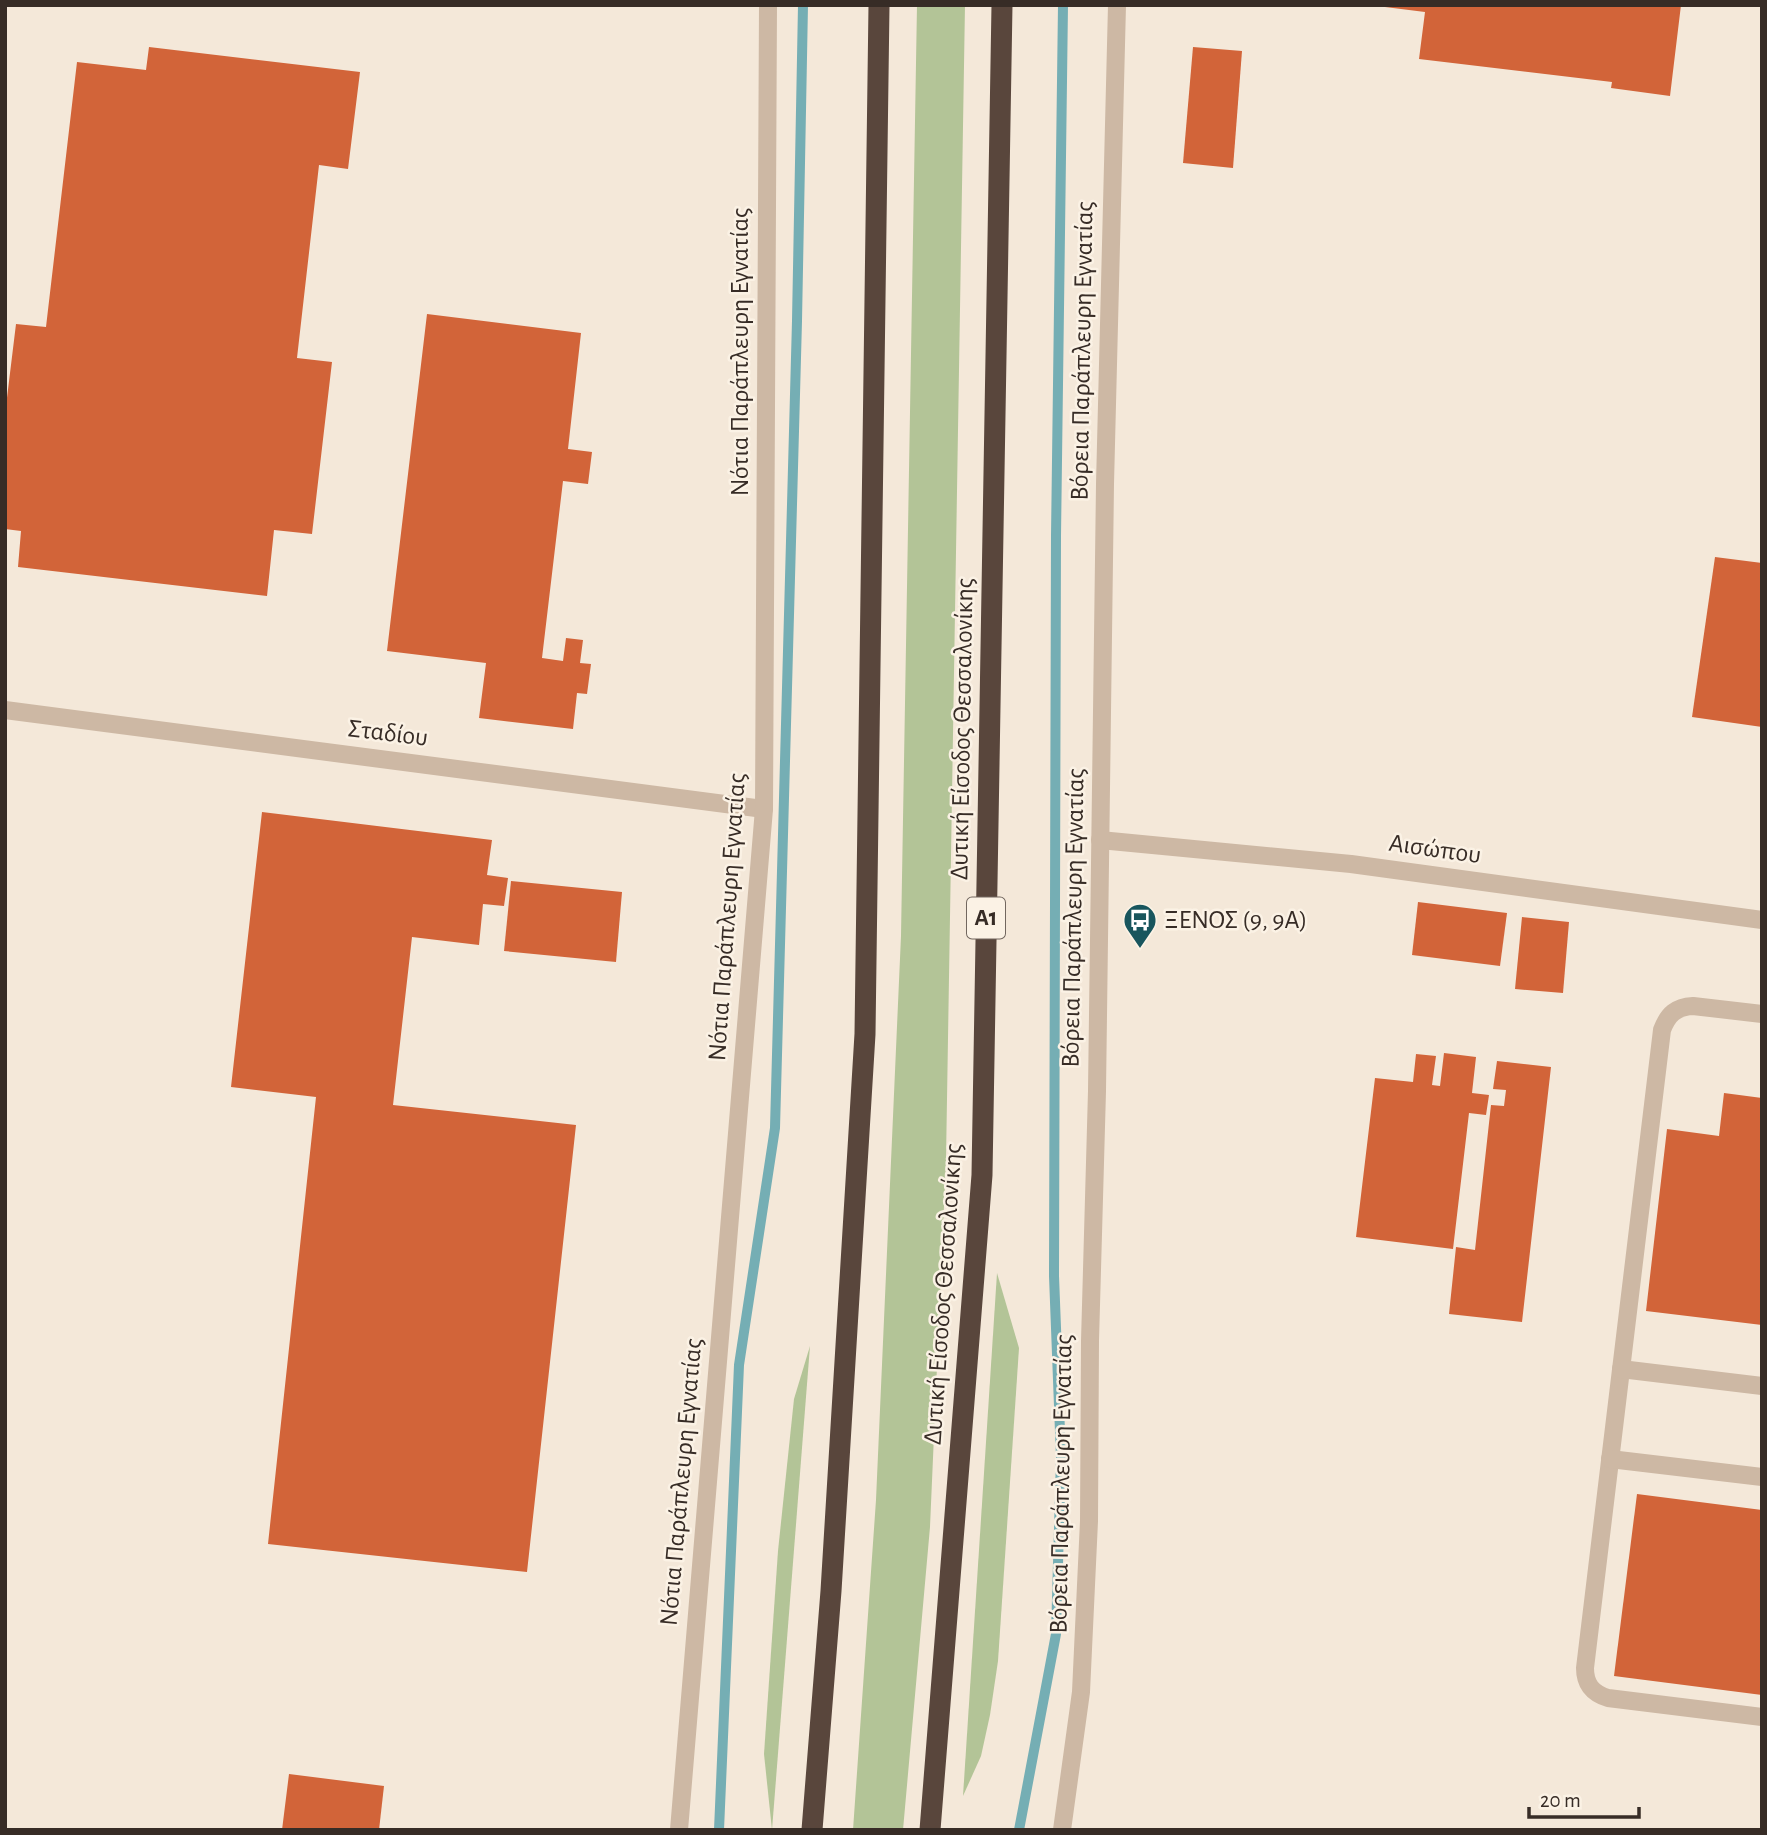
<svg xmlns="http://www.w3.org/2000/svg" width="1767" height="1835" font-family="'Alegreya Sans',sans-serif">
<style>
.green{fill:#b3c497}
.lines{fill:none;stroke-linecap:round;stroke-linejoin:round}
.stream{stroke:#75aeb4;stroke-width:10}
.building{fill:#d26439}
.lane{stroke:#cdb8a4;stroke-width:18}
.street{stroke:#cdb8a4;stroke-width:18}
.highway{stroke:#59463c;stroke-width:21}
.labels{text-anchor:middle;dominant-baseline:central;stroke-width:5;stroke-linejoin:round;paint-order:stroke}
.shield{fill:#fbf2e5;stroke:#72675f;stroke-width:2}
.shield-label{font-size:24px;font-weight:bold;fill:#372c26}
.street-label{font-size:26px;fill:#372c26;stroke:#fbf2e5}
.poi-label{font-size:26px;fill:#372c26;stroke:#fbf2e5;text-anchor:start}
</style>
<rect width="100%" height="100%" fill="#f4e8d9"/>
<g class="green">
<path d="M 917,5 L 965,5 L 946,1160 L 930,1527 L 903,1830 L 853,1830 L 876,1500 L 901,936 Z"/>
<path d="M 997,1273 L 1019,1348 L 998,1661 L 990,1715 L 981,1756 L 963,1796 Z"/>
<path d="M 810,1346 L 772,1830 L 764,1754 L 778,1551 L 794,1399 Z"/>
</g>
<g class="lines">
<g class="stream">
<path d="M 719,1830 L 739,1365 L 775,1128 L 797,321 L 803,5"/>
<path d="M 1019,1830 L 1056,1634 L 1061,1458 L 1054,1276 L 1056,536 L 1063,5"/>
</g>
</g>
<g class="building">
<path d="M 1385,5 L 1681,5 L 1670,96 L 1611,88 L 1612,82 L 1419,59 L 1425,12 L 1385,7 Z"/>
<path d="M 149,47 L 360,72 L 348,169 L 319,165 L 297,358 L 332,362 L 312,534 L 274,530 L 267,596 L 18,567 L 21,531 L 5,529 L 5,414 L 16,324 L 46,327 L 77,62 L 146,70 Z"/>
<path d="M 1193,47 L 1242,51 L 1233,168 L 1183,163 Z"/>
<path d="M 427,314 L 581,333 L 568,449 L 592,452 L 588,484 L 563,481 L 542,658 L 563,661 L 566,638 L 583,640 L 580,663 L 591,664 L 587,694 L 577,693 L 573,729 L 479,718 L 486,663 L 387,651 Z"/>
<path d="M 1715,557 L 1762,563 L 1762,727 L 1692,717 Z"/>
<path d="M 262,812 L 492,840 L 487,875 L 508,878 L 504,906 L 483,904 L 479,945 L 412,937 L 393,1105 L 576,1125 L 527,1572 L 268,1544 L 316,1097 L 231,1087 Z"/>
<path d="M 511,881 L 622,892 L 616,962 L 504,951 Z"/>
<path d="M 1418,902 L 1507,913 L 1500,966 L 1412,955 Z"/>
<path d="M 1522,917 L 1569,922 L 1563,993 L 1515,989 Z"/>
<path d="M 1444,1053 L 1476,1057 L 1472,1093 L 1489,1095 L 1486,1115 L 1469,1113 L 1453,1249 L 1356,1237 L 1375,1078 L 1413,1082 L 1416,1054 L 1436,1056 L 1432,1085 L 1440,1086 Z"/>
<path d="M 1497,1061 L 1551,1067 L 1522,1322 L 1449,1314 L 1456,1247 L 1475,1250 L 1491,1105 L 1504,1106 L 1506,1090 L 1493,1089 Z"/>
<path d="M 1724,1093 L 1762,1098 L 1762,1325 L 1646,1311 L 1667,1129 L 1719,1136 Z"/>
<path d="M 1637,1494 L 1762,1510 L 1762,1695 L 1614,1676 Z"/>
<path d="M 289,1774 L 384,1786 L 379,1830 L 282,1830 Z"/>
</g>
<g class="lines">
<g class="lane">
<path d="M 1762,1014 L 1693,1006 C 1676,1007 1668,1014 1662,1030 L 1585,1668 C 1585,1684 1592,1693 1608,1698 L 1762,1717"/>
<path d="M 1621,1369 L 1762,1386"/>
<path d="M 1610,1459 L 1762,1477"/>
</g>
<g class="street">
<path d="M 5,710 L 764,809"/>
<path d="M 1100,840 L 1351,864 L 1762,920"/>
<path d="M 679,1830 L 764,809 L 768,5"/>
<path d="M 1062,1830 L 1081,1692 L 1089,1521 L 1090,1341 L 1097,1091 L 1105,484 L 1117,5"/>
</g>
<g class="highway">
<path d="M 812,1830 L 831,1591 L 865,1034 L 879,5"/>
<path d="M 930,1830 L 982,1175 L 1002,5"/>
</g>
</g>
<defs>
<symbol id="bus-pin" viewBox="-11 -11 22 30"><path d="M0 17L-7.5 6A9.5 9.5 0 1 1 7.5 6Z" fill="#18555d" stroke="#fbf2e5"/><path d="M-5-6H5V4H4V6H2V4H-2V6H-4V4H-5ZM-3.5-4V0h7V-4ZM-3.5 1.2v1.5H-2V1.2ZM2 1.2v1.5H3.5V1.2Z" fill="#fff"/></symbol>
</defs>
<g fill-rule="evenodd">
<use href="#bus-pin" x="1121" y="901" width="38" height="52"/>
</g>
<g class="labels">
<rect class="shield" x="967" y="897.5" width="38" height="41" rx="5"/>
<g class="shield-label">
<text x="986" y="918">Α1</text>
</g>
<g class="street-label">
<text transform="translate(1082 351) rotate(-89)">Βόρεια Παράπλευρη Εγνατίας</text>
<text transform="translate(740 352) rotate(-90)">Νότια Παράπλευρη Εγνατίας</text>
<text transform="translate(962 729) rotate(-89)">Δυτική Είσοδος Θεσσαλονίκης</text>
<text transform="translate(388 733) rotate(7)">Σταδίου</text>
<text transform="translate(1435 849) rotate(8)">Αισώπου</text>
<text transform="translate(727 917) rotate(-86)">Νότια Παράπλευρη Εγνατίας</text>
<text transform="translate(1073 918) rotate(-89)">Βόρεια Παράπλευρη Εγνατίας</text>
<text transform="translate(943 1294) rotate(-86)">Δυτική Είσοδος Θεσσαλονίκης</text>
<text transform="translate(681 1482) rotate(-85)">Νότια Παράπλευρη Εγνατίας</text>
<text transform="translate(1061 1484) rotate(-89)">Βόρεια Παράπλευρη Εγνατίας</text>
</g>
<g class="poi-label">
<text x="1164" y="920">ΞΕΝΟΣ (9, 9Α)</text>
</g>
</g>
<rect width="1767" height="1835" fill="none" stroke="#372c26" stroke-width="14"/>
<path d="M1529 1807v10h110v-10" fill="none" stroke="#372c26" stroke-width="3.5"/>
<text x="1540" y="1807" font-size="21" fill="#372c26" stroke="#fbf2e5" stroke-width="5" paint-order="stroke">20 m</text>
</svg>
